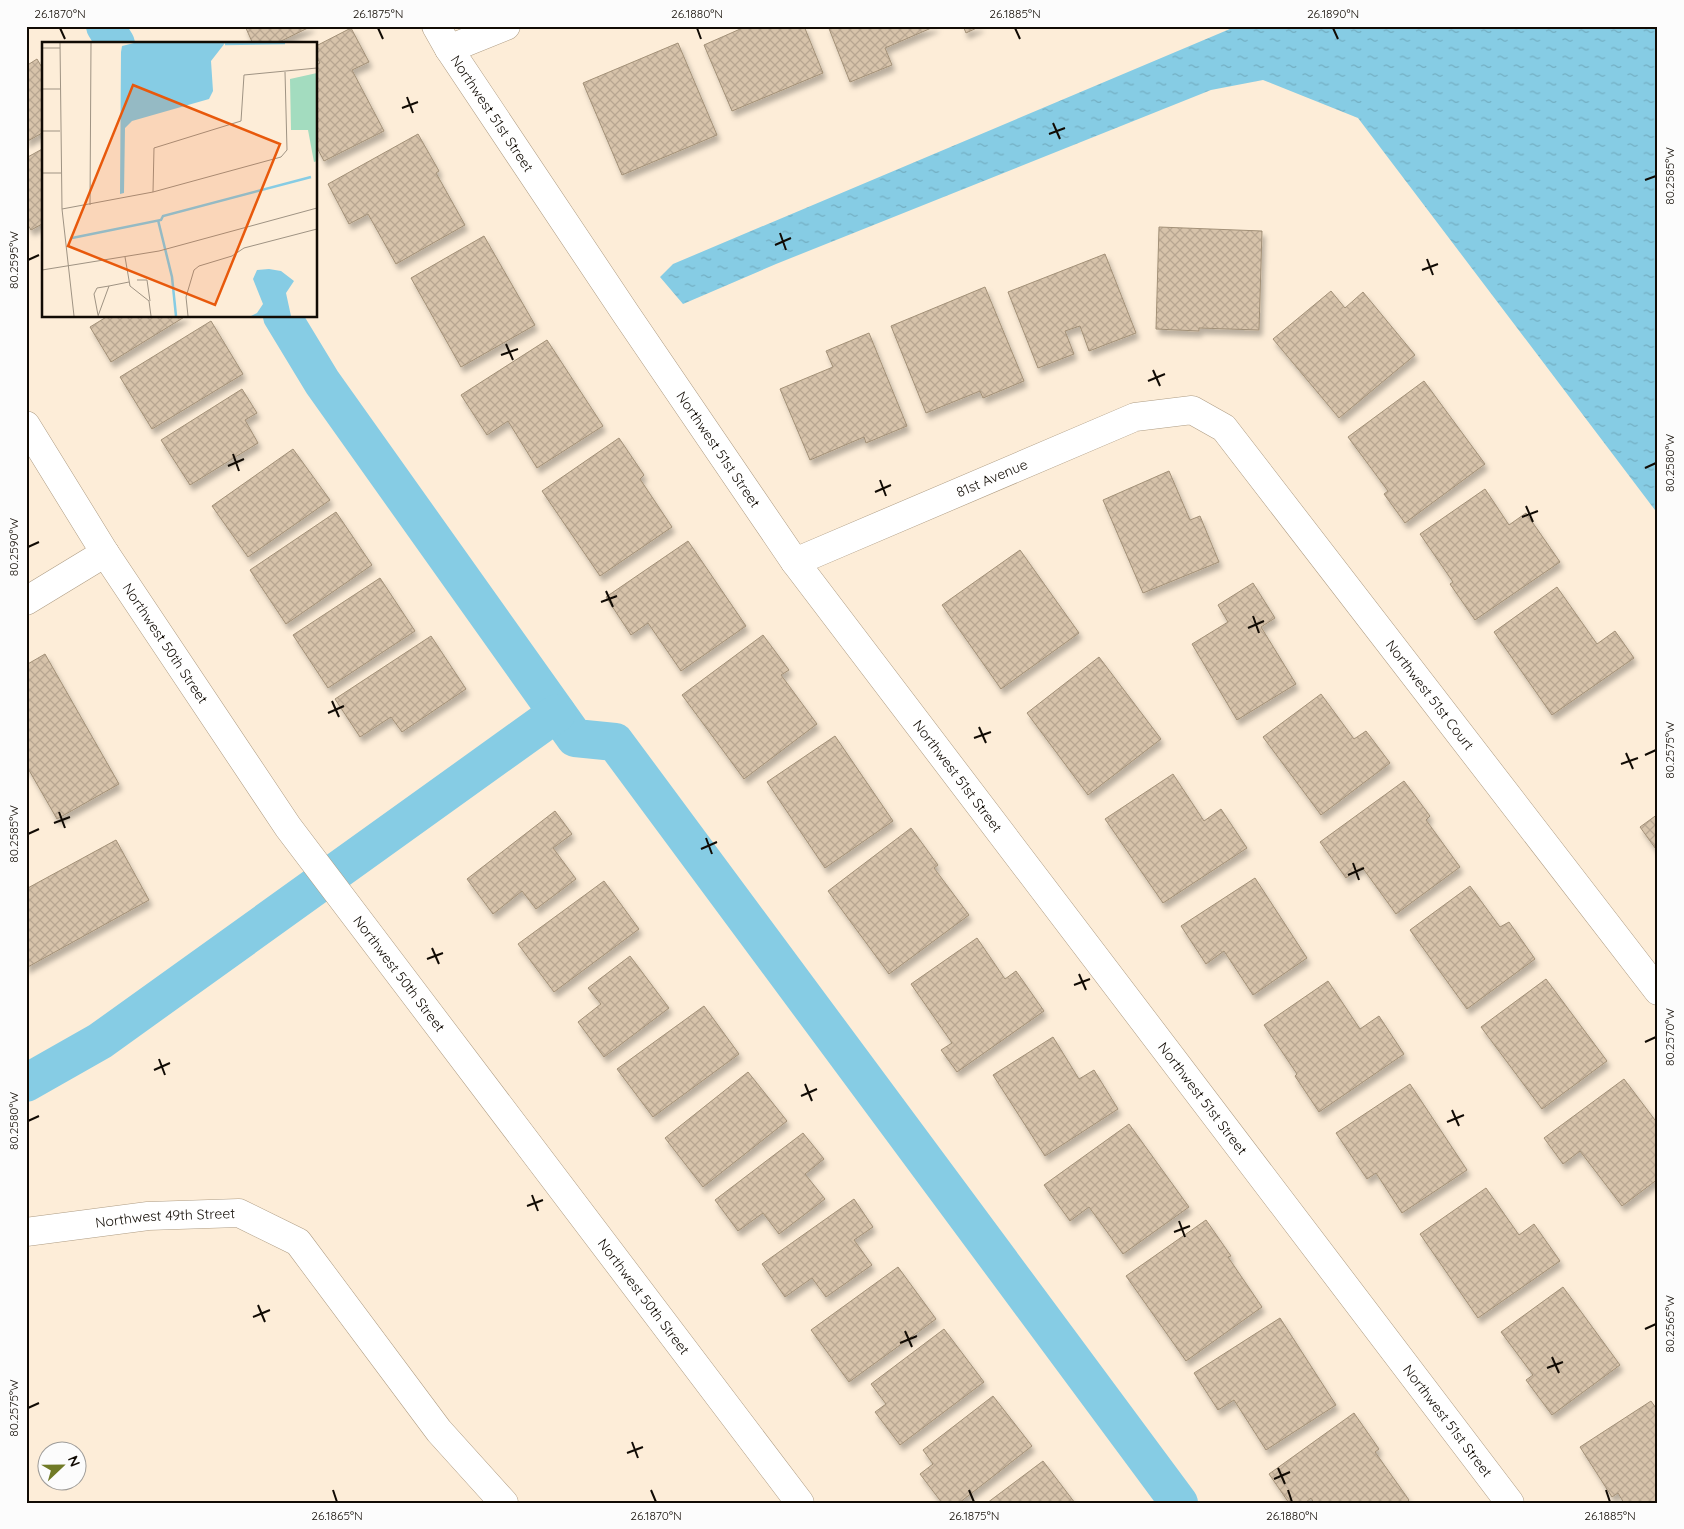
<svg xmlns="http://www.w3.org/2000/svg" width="1684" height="1529" font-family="Quicksand,sans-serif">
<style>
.water{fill:url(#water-ripples)}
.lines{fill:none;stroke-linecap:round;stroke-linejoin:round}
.canal{stroke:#86cce4;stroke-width:38}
.building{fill:url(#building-cross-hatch);stroke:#a29077;filter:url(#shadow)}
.minor-casing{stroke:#ae9c83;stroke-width:29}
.minor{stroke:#fff;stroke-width:28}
.ticks{fill:none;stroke:#110b04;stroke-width:2}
.labels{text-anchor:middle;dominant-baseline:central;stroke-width:5;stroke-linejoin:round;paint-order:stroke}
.street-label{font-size:14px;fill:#110b04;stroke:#fcfcfc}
.inset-river{fill:none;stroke:#86cce4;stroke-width:2.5}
.inset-road{fill:none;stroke:#9f9383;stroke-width:1}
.view{fill:#e8590c;fill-opacity:0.15;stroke:#e8590c;stroke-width:2.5}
.inset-edge{fill:none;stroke:#110b04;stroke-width:2.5}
.neatline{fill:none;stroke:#110b04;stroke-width:2}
.ticks-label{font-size:12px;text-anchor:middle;fill:#110b04}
</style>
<defs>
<pattern id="water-ripples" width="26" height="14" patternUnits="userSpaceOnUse" patternTransform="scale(1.25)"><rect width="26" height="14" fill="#86cce4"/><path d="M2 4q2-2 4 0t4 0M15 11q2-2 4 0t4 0" fill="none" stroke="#73aec2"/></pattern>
<pattern id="building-cross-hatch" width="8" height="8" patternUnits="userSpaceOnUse" patternTransform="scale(1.25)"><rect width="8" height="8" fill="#d7c3aa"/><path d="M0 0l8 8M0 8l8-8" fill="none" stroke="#b8a691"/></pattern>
<filter id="shadow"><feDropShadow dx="3" dy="5.5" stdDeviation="2.5" flood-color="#0004"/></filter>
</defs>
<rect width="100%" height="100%" fill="#fdedd8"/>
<path class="water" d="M 1237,26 L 1658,26 L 1658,514 L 1358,118 L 1263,80 L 1211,90 L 776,264 L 683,304 L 660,277 L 673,264 Z"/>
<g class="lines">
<g class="canal">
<path d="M 105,26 L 116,44"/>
<path d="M 282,316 L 322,382 L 575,738 L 615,742 L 1179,1503"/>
<path d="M 26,1083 L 100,1041 L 557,713"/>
</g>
</g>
<g class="building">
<path d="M 245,26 L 312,26 L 275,44 L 253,44 Z"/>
<path d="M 747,26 L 804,26 L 823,73 L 732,111 L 704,45 Z"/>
<path d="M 828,26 L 936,26 L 885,48 L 892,65 L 850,82 Z"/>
<path d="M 963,26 L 981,26 L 966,33 Z"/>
<path d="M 351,28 L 369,62 L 352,70 L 384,131 L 324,161 L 316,146 L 316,65 L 320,63 L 316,56 L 316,46 Z"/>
<path d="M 678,43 L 717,135 L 622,175 L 583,83 Z"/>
<path d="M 37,59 L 44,71 L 44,132 L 26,142 L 26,66 Z"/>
<path d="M 418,134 L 439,171 L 436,173 L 465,225 L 396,264 L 368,214 L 349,224 L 328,184 Z"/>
<path d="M 44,148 L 44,223 L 31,230 L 26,222 L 26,158 Z"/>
<path d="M 1159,227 L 1262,231 L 1259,330 L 1199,328 L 1199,331 L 1156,329 Z"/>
<path d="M 484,236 L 535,325 L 461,367 L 411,278 Z"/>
<path d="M 1105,254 L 1136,333 L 1089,351 L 1080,326 L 1065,331 L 1074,354 L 1038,368 L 1008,292 Z"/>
<path d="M 985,287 L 1024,381 L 983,398 L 980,391 L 926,413 L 891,326 Z"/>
<path d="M 1331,291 L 1345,308 L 1363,292 L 1415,355 L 1339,418 L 1273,339 Z"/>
<path d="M 108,316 L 186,316 L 111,362 L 90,327 Z"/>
<path d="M 211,321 L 243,374 L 152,429 L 120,377 Z"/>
<path d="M 869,333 L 907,426 L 866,443 L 864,437 L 810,460 L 780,389 L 833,367 L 826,351 Z"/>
<path d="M 547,340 L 603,426 L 537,468 L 508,421 L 487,435 L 461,395 Z"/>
<path d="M 1424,381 L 1485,464 L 1405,523 L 1384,494 L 1388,491 L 1348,437 Z"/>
<path d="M 242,389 L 257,413 L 245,420 L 258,443 L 190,485 L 161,440 Z"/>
<path d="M 619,438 L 644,475 L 640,479 L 672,527 L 600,576 L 542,491 Z"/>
<path d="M 293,449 L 330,500 L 248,557 L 212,506 Z"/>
<path d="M 1169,471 L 1190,520 L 1200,516 L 1219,562 L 1143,593 L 1103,500 Z"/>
<path d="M 1485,489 L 1509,525 L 1526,513 L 1560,562 L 1475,620 L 1450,584 L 1453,582 L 1420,534 Z"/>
<path d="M 336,512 L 372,565 L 286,624 L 250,570 Z"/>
<path d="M 688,541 L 746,626 L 681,671 L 648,623 L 631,635 L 606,597 Z"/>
<path d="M 1020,550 L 1079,633 L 1001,689 L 942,605 Z"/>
<path d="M 380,578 L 415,631 L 328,688 L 293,635 Z"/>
<path d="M 1253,583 L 1275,618 L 1261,627 L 1296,684 L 1237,720 L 1192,644 L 1228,622 L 1218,605 Z"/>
<path d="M 1557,587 L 1597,644 L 1615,631 L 1634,658 L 1552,715 L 1494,632 Z"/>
<path d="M 763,635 L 789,670 L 781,675 L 817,724 L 744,779 L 682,695 Z"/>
<path d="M 431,636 L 466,689 L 402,732 L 391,717 L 360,737 L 335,699 Z"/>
<path d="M 45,654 L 119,784 L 57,819 L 26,765 L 26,665 Z"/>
<path d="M 1099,657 L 1161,739 L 1088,795 L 1027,713 Z"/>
<path d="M 1321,694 L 1354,739 L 1366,731 L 1390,763 L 1321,815 L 1263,737 Z"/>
<path d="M 835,736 L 893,821 L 825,868 L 767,782 Z"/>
<path d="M 1173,774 L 1204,821 L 1221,809 L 1247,848 L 1163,903 L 1105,819 Z"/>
<path d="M 1404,781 L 1430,816 L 1426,820 L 1460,867 L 1396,914 L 1362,867 L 1346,878 L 1320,842 Z"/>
<path d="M 555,811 L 572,834 L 553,848 L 576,879 L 536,909 L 522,891 L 493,914 L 467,879 Z"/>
<path d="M 1658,814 L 1658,852 L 1640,827 Z"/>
<path d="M 911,828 L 938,865 L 934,868 L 969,915 L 889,974 L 828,891 Z"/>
<path d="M 116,840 L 149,900 L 26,968 L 26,889 Z"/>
<path d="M 1255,878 L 1307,958 L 1253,995 L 1224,951 L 1206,964 L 1181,926 Z"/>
<path d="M 604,881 L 639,929 L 554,992 L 518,944 Z"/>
<path d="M 1470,886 L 1500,927 L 1509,922 L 1535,959 L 1467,1009 L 1410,930 Z"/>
<path d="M 977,938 L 1005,979 L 1016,971 L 1044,1011 L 957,1072 L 941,1050 L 952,1043 L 911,984 Z"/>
<path d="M 630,956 L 669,1008 L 604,1057 L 578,1022 L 601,1004 L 588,988 Z"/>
<path d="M 1546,979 L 1607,1061 L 1542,1109 L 1481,1027 Z"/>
<path d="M 1328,981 L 1360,1029 L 1379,1016 L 1404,1054 L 1319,1112 L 1295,1076 L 1297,1074 L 1264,1025 Z"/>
<path d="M 704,1006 L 739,1054 L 653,1117 L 617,1069 Z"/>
<path d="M 1053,1037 L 1079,1079 L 1094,1070 L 1118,1109 L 1045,1156 L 993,1075 Z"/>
<path d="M 748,1072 L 787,1121 L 703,1187 L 665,1138 Z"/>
<path d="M 1624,1079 L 1658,1124 L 1658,1179 L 1622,1206 L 1580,1151 L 1563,1164 L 1544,1138 Z"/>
<path d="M 1410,1084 L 1467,1170 L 1402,1213 L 1376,1173 L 1367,1179 L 1336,1133 Z"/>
<path d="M 1129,1124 L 1189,1207 L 1123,1254 L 1089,1207 L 1070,1221 L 1044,1185 Z"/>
<path d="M 803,1133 L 824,1159 L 805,1174 L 825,1199 L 779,1234 L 763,1213 L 738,1231 L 715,1200 Z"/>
<path d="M 1486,1188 L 1519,1235 L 1534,1224 L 1560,1261 L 1478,1318 L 1420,1234 Z"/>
<path d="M 854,1199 L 873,1227 L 854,1240 L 872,1265 L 826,1297 L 812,1278 L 785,1297 L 762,1264 Z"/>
<path d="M 1206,1220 L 1231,1256 L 1228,1257 L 1262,1307 L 1186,1361 L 1126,1276 Z"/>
<path d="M 898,1267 L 936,1319 L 849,1382 L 811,1330 Z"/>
<path d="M 1563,1287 L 1620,1365 L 1552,1415 L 1526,1380 L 1533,1375 L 1501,1332 Z"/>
<path d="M 1280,1318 L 1336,1405 L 1266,1450 L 1234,1400 L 1218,1410 L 1194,1373 Z"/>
<path d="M 944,1329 L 984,1382 L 900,1445 L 875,1412 L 886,1404 L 871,1384 Z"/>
<path d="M 993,1396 L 1032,1446 L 959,1503 L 942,1503 L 920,1474 L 933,1464 L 923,1450 Z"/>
<path d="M 1651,1401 L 1658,1411 L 1658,1503 L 1624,1503 L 1618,1493 L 1612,1497 L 1580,1447 Z"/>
<path d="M 1354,1413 L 1379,1449 L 1375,1452 L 1409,1500 L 1406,1503 L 1314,1503 L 1311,1498 L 1305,1503 L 1289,1503 L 1269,1474 Z"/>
<path d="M 1043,1461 L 1075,1503 L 987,1503 Z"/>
</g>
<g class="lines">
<defs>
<g id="minor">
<path id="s1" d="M 436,26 L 449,49 L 626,314 L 795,562 L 1510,1503"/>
<path d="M 449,49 L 506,26"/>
<path id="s2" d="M 26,425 L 105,553 L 288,827 L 800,1503"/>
<path id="s3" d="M 795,562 L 1135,417 L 1192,410 L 1224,428 L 1658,991"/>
<path d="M 26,601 L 105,553"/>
<path id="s4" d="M 26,1232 L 148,1216 L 239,1213 L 298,1242 L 439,1431 L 504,1503"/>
</g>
</defs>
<use href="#minor" class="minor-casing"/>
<use href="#minor" class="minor"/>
</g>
<path class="ticks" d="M 60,28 L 65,39M 378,28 L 383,39M 697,28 L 701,39M 1015,28 L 1020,39M 1333,28 L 1338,39M 407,97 L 413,113M 402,108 L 418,102M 1053,123 L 1060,139M 1049,134 L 1065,128M 1645,180 L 1656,176M 780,233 L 786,250M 775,245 L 791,238M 1427,259 L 1433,275M 28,260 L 39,255M 1422,270 L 1438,264M 506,344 L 513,360M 501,355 L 518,349M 1153,370 L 1160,386M 1148,381 L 1165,374M 233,454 L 239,471M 228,466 L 244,459M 1645,468 L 1656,463M 880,480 L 886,496M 875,492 L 891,485M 1526,506 L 1533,522M 1522,517 L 1538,511M 28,547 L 39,542M 606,591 L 613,607M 601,602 L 617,596M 1253,616 L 1259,633M 1248,628 L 1264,621M 332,701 L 339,717M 328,713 L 344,706M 979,727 L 986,743M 974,738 L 991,732M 1626,753 L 1633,769M 1645,755 L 1656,750M 1621,764 L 1638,758M 59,812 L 65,828M 54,823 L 70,817M 28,834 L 39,829M 706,838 L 712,854M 701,849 L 717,842M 1353,863 L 1359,880M 1348,875 L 1364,868M 432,948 L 439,964M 427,959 L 443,953M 1079,974 L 1086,990M 1074,985 L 1090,979M 1645,1042 L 1656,1037M 159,1059 L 165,1075M 154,1070 L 170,1063M 805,1084 L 812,1101M 801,1096 L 817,1089M 1452,1110 L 1459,1126M 28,1121 L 39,1116M 1447,1122 L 1464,1115M 532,1195 L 538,1211M 527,1206 L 543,1200M 1179,1221 L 1185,1237M 1174,1232 L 1190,1226M 258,1305 L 265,1322M 253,1317 L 270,1310M 1645,1329 L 1656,1324M 905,1331 L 912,1347M 900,1343 L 917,1336M 1552,1357 L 1559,1373M 1547,1368 L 1563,1362M 28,1408 L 39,1403M 632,1442 L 638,1458M 627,1453 L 643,1447M 1278,1468 L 1285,1484M 1274,1479 L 1290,1472M 333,1490 L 337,1502M 651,1490 L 656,1502M 969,1490 L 974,1502M 1288,1490 L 1292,1502M 1606,1490 L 1610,1502"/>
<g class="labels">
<g class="street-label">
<text stroke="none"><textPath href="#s1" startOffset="104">Northwest 51st Street</textPath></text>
<text stroke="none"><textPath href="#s1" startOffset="509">Northwest 51st Street</textPath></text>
<text stroke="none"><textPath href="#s3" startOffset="214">81st Avenue</textPath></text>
<text stroke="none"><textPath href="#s2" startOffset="259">Northwest 50th Street</textPath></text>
<text stroke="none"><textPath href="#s3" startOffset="801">Northwest 51st Court</textPath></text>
<text stroke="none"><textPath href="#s1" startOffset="914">Northwest 51st Street</textPath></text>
<text stroke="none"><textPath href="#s2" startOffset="664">Northwest 50th Street</textPath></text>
<text stroke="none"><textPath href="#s1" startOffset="1319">Northwest 51st Street</textPath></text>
<text stroke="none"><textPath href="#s4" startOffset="140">Northwest 49th Street</textPath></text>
<text stroke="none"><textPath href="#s2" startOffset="1069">Northwest 50th Street</textPath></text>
<text stroke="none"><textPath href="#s1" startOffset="1724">Northwest 51st Street</textPath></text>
</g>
</g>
<g transform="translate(42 42)">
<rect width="275" height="275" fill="#fdedd8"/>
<path d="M 275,31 L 275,119 L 272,120 L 266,88 L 249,88 L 248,37 Z" fill="#a3dcbf"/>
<path d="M 92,1 L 183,1 L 169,19 L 171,49 L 167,57 L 90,79 L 83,86 L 82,151 L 78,152 L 79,10 L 80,4 ZM 227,227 L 239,229 L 252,239 L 244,251 L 249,274 L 209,274 L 215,271 L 221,262 L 211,237 L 215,228 Z" fill="#86cce4"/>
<path class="inset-river" d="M 183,2 L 243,1M 116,178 L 130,235 L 134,274M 30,196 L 119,178 L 121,174 L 269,135"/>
<path class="inset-road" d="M 18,1 L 20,167 L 32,274M 0,6 L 18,6M 0,47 L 18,47M 0,89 L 18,89M 0,131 L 19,131M 111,150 L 112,106 L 199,79 L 202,33 L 275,26M 48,163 L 49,1M 20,167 L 111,150 L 239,115 L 245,108 L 243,30M 83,215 L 88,244 L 107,259 L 109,274M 0,228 L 117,209 L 275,166M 95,238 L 105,238 L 108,259M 56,273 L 52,252 L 55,246 L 67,244M 56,274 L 67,244 L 87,240M 146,274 L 144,255 L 152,228 L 157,224 L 190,214 L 202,206 L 275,187"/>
<path class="view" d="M 91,43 L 238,102 L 173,263 L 26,204 Z"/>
<rect width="275" height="275" class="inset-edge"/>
</g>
<rect width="1684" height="1529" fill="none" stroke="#fcfcfc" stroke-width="55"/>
<g transform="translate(62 1466) rotate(68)"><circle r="24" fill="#fcfcfc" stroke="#9e9c99"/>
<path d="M0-4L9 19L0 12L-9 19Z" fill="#707a26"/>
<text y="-8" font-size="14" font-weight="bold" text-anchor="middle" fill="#110b04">N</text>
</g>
<rect x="28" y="28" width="1628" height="1474" class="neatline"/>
<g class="ticks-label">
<text x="60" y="18">26.1870°N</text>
<text x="378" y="18">26.1875°N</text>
<text x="697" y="18">26.1880°N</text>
<text x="1015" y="18">26.1885°N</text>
<text x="1333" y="18">26.1890°N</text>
<text transform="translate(1670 176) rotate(-90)" y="4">80.2585°W</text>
<text transform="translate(14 260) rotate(-90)" y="4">80.2595°W</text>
<text transform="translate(1670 463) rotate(-90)" y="4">80.2580°W</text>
<text transform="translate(14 547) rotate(-90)" y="4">80.2590°W</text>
<text transform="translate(1670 750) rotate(-90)" y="4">80.2575°W</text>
<text transform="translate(14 834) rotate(-90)" y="4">80.2585°W</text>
<text transform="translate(1670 1037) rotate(-90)" y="4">80.2570°W</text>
<text transform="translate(14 1121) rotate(-90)" y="4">80.2580°W</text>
<text transform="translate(1670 1324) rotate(-90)" y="4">80.2565°W</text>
<text transform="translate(14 1408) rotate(-90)" y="4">80.2575°W</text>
<text x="337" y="1520">26.1865°N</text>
<text x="656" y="1520">26.1870°N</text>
<text x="974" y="1520">26.1875°N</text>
<text x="1292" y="1520">26.1880°N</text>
<text x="1610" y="1520">26.1885°N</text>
</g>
</svg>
